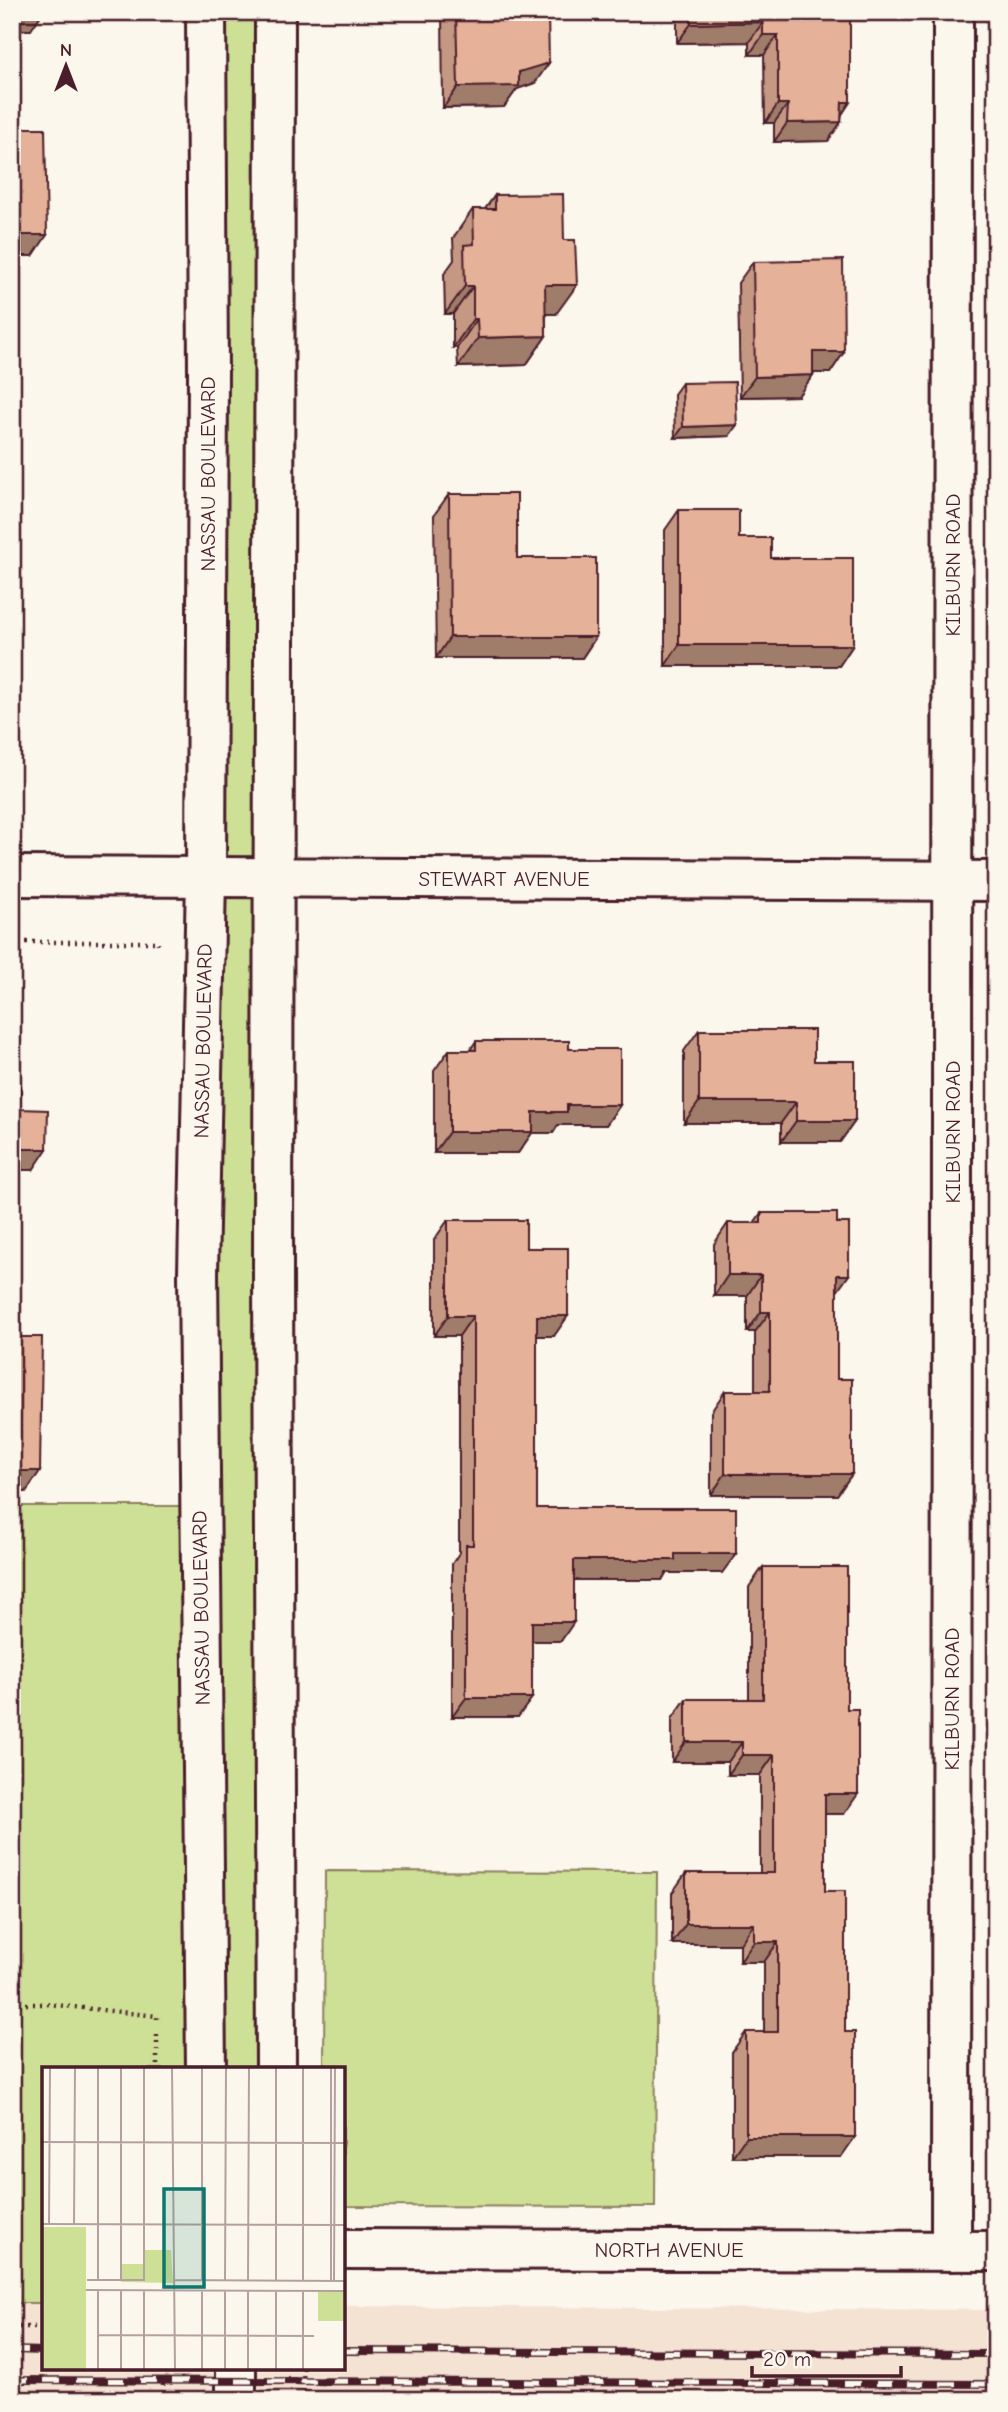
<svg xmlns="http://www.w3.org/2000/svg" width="1008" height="2412" font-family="'Comic Neue',sans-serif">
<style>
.built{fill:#f4e2d3}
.green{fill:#cde095;stroke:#8c8060;stroke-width:2}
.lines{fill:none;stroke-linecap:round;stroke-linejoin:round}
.minor-casing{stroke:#4a1f2b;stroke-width:44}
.secondary-casing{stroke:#4a1f2b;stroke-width:44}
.path{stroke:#4a1f2b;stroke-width:4.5;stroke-dasharray:2 5;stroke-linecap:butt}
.minor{stroke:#fbf7ec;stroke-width:38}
.secondary{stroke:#fbf7ec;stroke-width:38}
.rail-casing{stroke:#4a1f2b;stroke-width:8}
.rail{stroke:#fbf7ec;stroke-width:5;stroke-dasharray:16;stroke-linecap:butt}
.wall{fill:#c59883;stroke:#4a1f2b;stroke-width:2}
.shaded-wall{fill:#a07c6a;stroke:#4a1f2b;stroke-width:2}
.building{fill:#e5b198;stroke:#4a1f2b;stroke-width:2}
.labels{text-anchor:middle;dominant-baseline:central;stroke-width:5;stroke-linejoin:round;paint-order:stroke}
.street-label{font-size:21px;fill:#4a1f2b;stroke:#fbf7ec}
.inset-road{fill:none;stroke:#b4a19f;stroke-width:2}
.view{fill:#0f766e;fill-opacity:0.15;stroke:#0f766e;stroke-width:3.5}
.inset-edge{fill:none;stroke:#4a1f2b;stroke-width:3.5}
</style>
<rect width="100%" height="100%" fill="#fbf7ec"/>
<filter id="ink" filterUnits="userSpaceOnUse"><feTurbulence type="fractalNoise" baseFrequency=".0143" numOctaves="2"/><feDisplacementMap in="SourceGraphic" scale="14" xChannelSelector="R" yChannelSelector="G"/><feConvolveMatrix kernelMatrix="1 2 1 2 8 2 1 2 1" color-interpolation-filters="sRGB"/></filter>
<g filter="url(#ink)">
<path class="built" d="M 12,2303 L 44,2303 L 44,2368 L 343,2368 L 343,2306 L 996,2310 L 996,2400 L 12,2400 Z"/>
<g class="green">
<path d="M 212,12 L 277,12 L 276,2069 L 44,2069 L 44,2303 L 12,2303 L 12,1506 L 193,1506 Z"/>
<path d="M 325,1871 L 657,1872 L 655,2207 L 343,2206 L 343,2069 L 324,2069 Z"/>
</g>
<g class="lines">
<defs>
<g id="minor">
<path d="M 343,2249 L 996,2251"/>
<path d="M 951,2251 L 953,12"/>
</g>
<g id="secondary">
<path d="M 275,12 L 273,1274 L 276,2069"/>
<path d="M 12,876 L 996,881"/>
<path d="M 206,2069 L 198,1273 L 206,877 L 208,371 L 206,12"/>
<path d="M 236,2400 L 236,2368"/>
</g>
</defs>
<use href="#minor" class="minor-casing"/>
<use href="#secondary" class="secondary-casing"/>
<g class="path">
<path d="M 12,942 L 158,942 L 158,944"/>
<path d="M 12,2004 L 46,2004 L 157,2016 L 157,2019"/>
<path d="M 157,2035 L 157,2069"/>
<path d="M 12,2327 L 44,2327"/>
<path d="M 303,2368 L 304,2400"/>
<path d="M 163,2400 L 163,2368"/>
</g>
<use href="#minor" class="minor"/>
<use href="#secondary" class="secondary"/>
<defs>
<g id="rail">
<path d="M 12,2350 L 44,2351"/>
<path d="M 343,2351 L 996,2354"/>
<path d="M 12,2380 L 996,2384"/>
</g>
</defs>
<use href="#rail" class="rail-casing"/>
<use href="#rail" class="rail"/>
</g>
<g class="wall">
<path d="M 442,12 L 548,12 L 535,83 L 517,89 L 504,107 L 443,108 Z"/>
<path d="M 677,12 L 850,12 L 850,102 L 842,114 L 841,122 L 828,141 L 774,142 L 774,123 L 765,123 L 764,55 L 749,55 L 749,42 L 677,43 Z"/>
<path d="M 495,195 L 556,314 L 546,314 L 546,336 L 526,365 L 458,367 L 457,348 L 453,348 L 453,314 L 445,314 L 444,274 L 454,260 L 453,238 L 473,209 L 485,209 Z"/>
<path d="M 753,262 L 844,352 L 830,373 L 813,373 L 813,375 L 798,396 L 740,397 L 738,283 Z"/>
<path d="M 682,383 L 729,436 L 675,438 L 674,394 Z"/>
<path d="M 449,494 L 517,558 L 596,637 L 582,658 L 436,658 L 434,515 Z"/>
<path d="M 679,510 L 739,538 L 771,558 L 853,645 L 839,666 L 665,666 L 665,530 Z"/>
<path d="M 699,1030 L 814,1061 L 855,1121 L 840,1142 L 781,1142 L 781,1123 L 684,1123 L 684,1051 Z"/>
<path d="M 476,1041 L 569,1049 L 620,1105 L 606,1125 L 558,1125 L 553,1133 L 532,1133 L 518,1153 L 434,1153 L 434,1071 L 449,1050 L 470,1050 Z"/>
<path d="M 761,1213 L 837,1291 L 837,1379 L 852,1474 L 837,1495 L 711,1495 L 711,1412 L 725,1391 L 755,1391 L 755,1332 L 747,1332 L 747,1296 L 714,1296 L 714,1244 L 728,1223 L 754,1223 Z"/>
<path d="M 448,1220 L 526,1248 L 554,1336 L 537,1336 L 537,1508 L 722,1573 L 666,1573 L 662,1580 L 574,1580 L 561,1641 L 532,1641 L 518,1717 L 452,1717 L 452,1564 L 459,1553 L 459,1336 L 434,1336 L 434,1240 Z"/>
<path d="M 763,1567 L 844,1814 L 825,1814 L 825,1891 L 841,2157 L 732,2157 L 732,2052 L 746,2032 L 764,2032 L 764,1962 L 740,1962 L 740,1944 L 672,1944 L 672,1893 L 686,1873 L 760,1873 L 760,1775 L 728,1775 L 728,1762 L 672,1762 L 672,1719 L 686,1699 L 749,1699 L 749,1587 Z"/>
</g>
<g class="shaded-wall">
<path d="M 12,12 L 43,12 L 31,30 L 12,30 Z"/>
<path d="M 763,22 L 749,42 L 677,43 L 691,24 Z"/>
<path d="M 763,35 L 778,35 L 764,55 L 749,55 Z"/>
<path d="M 549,63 L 535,83 L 517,89 L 504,107 L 443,108 L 458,87 L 519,72 Z"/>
<path d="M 842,102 L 850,102 L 837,122 Z"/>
<path d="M 778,104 L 788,104 L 774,123 L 765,123 Z"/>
<path d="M 841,122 L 828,141 L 774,142 L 787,123 Z"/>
<path d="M 12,235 L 47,235 L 33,256 L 12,256 Z"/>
<path d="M 545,285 L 577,285 L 556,314 L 525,314 Z"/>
<path d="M 465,286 L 473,286 L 453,314 L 445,314 Z"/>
<path d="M 473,319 L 477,319 L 457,348 L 453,348 Z"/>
<path d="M 546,336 L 526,365 L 458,367 L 478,338 Z"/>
<path d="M 813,352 L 844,352 L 830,373 L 798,373 Z"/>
<path d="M 813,375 L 798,396 L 740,397 L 755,377 Z"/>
<path d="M 737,425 L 729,436 L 675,438 L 683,427 Z"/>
<path d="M 450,637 L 596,637 L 582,658 L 436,658 Z"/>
<path d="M 679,645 L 853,645 L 839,666 L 665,666 Z"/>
<path d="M 699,1102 L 796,1102 L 781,1123 L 684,1123 Z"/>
<path d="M 567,1105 L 620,1105 L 606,1125 L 558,1125 L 553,1133 L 532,1133 L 518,1153 L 434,1153 L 449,1132 Z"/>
<path d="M 796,1121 L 855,1121 L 840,1142 L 781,1142 Z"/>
<path d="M 12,1149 L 47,1149 L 33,1170 L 12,1170 Z"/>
<path d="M 728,1275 L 761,1275 L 747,1296 L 714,1296 Z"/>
<path d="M 837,1275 L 849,1275 L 834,1296 Z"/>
<path d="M 761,1312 L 770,1312 L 755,1332 L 747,1332 Z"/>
<path d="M 448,1316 L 473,1316 L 459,1336 L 434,1336 Z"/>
<path d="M 537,1316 L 568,1316 L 554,1336 L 524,1336 Z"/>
<path d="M 12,1471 L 40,1471 L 26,1492 L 12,1492 Z"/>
<path d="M 725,1474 L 852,1474 L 837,1495 L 711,1495 Z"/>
<path d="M 675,1554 L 736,1554 L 722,1573 L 666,1573 L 662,1580 L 561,1580 L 574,1560 Z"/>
<path d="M 532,1622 L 574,1622 L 561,1641 L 518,1641 Z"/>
<path d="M 466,1698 L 532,1698 L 518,1717 L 452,1717 Z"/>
<path d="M 686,1742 L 742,1742 L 728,1762 L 672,1762 Z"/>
<path d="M 742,1755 L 774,1755 L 760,1775 L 728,1775 Z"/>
<path d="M 825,1794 L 858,1794 L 844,1814 L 811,1814 Z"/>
<path d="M 686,1924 L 754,1924 L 740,1944 L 672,1944 Z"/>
<path d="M 754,1942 L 778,1942 L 764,1962 L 740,1962 Z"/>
<path d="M 746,2137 L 855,2137 L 841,2157 L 732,2157 Z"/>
</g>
<g class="building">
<path d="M 456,12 L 548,12 L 549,63 L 519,72 L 519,86 L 458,87 Z"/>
<path d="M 691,12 L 850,12 L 850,102 L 842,102 L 841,122 L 787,123 L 788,104 L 778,104 L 778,35 L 763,35 L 763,22 L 691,24 Z"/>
<rect x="12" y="82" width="8" height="44"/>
<path d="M 12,128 L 45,128 L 47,235 L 12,235 Z"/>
<path d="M 563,194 L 564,240 L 575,240 L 577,285 L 545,285 L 546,336 L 478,338 L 477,319 L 473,319 L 473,286 L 465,286 L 464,245 L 474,244 L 473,209 L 495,209 L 495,195 Z"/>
<path d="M 843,260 L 844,352 L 813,352 L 813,375 L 755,377 L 753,262 Z"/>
<path d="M 735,382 L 737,425 L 683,427 L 682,383 Z"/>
<path d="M 449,494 L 517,494 L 517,558 L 596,558 L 596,637 L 450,637 Z"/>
<path d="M 679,510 L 739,510 L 739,538 L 771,538 L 771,558 L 853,558 L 853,645 L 679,645 Z"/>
<path d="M 699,1030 L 814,1030 L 814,1061 L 855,1061 L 855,1121 L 796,1121 L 796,1102 L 699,1102 Z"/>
<path d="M 476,1041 L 569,1041 L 569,1049 L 620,1049 L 620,1105 L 567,1105 L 567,1112 L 533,1112 L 533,1132 L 449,1132 L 449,1050 L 476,1050 Z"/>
<path d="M 12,1074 L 20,1074 L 20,1109 L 48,1110 L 47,1149 L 12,1149 Z"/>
<path d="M 761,1213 L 837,1213 L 837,1223 L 849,1223 L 849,1275 L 837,1275 L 837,1379 L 852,1379 L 852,1474 L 725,1474 L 725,1391 L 770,1391 L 770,1312 L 761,1312 L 761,1275 L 728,1275 L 728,1223 L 761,1223 Z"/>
<path d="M 448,1220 L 526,1220 L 526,1248 L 568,1248 L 568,1316 L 537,1316 L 537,1508 L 736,1508 L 736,1554 L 675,1554 L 675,1560 L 574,1560 L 574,1622 L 532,1622 L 532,1698 L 466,1698 L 466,1545 L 473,1545 L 473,1316 L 448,1316 Z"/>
<path d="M 12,1337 L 42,1337 L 40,1471 L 12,1471 Z"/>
<path d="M 763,1567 L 847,1567 L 847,1709 L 858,1709 L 858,1794 L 825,1794 L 825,1891 L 845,1891 L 845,2032 L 855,2032 L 855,2137 L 746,2137 L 746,2032 L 778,2032 L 778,1942 L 754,1942 L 754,1924 L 686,1924 L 686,1873 L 774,1873 L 774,1755 L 742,1755 L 742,1742 L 686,1742 L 686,1699 L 763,1699 Z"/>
</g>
</g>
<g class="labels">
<g class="street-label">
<text transform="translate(208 474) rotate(-90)">NASSAU BOULEVARD</text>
<text transform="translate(953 565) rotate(-90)">KILBURN ROAD</text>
<text x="504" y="879">STEWART AVENUE</text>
<text transform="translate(203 1041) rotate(-89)">NASSAU BOULEVARD</text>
<text transform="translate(953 1132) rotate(-90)">KILBURN ROAD</text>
<text transform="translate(201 1608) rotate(-91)">NASSAU BOULEVARD</text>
<text transform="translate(952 1699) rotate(-90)">KILBURN ROAD</text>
<text x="669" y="2250">NORTH AVENUE</text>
</g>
</g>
<g transform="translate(42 2067)">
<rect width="303" height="303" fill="#fbf7ec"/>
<path d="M 0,160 L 44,160 L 44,302 L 0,302 ZM 102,183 L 129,183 L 131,216 L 79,215 L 79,197 L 102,197 ZM 276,225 L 303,225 L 303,254 L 276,254 Z" fill="#cde095"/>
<path class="inset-road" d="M 130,0 L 133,302M 0,75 L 303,76M 0,157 L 303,158M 7,157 L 8,0M 32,157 L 33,0M 45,213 L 102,213 L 102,0M 56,213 L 56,0M 79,213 L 79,0M 132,213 L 303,214M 160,213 L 160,0M 183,213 L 184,0M 206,214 L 207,0M 234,214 L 234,0M 261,214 L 261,0M 289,214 L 289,0M 292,214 L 293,0M 44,223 L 303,224M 160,223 L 160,302M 56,268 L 272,269M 56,302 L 56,223M 79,302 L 79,223M 102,302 L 102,223M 183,302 L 183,223M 206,302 L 206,223M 234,302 L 234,223M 261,302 L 261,224"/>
<path class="view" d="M 122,122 L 162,122 L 162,220 L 122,220 Z"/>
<rect width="303" height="303" class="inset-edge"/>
</g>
<rect width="1008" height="2412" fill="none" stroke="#fbf7ec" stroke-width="42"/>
<rect x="21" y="21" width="966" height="2370" fill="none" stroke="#4a1f2b" stroke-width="2.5" filter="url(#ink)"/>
<g transform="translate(66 66)" stroke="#fbf7ec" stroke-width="5" paint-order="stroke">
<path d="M0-5L12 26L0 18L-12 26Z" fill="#4a1f2b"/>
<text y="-10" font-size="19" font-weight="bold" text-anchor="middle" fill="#4a1f2b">N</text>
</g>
<path d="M752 2366v10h149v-10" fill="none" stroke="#4a1f2b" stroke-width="3.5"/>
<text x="763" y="2366" font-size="21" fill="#4a1f2b" stroke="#fbf7ec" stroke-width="5" paint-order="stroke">20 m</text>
</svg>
